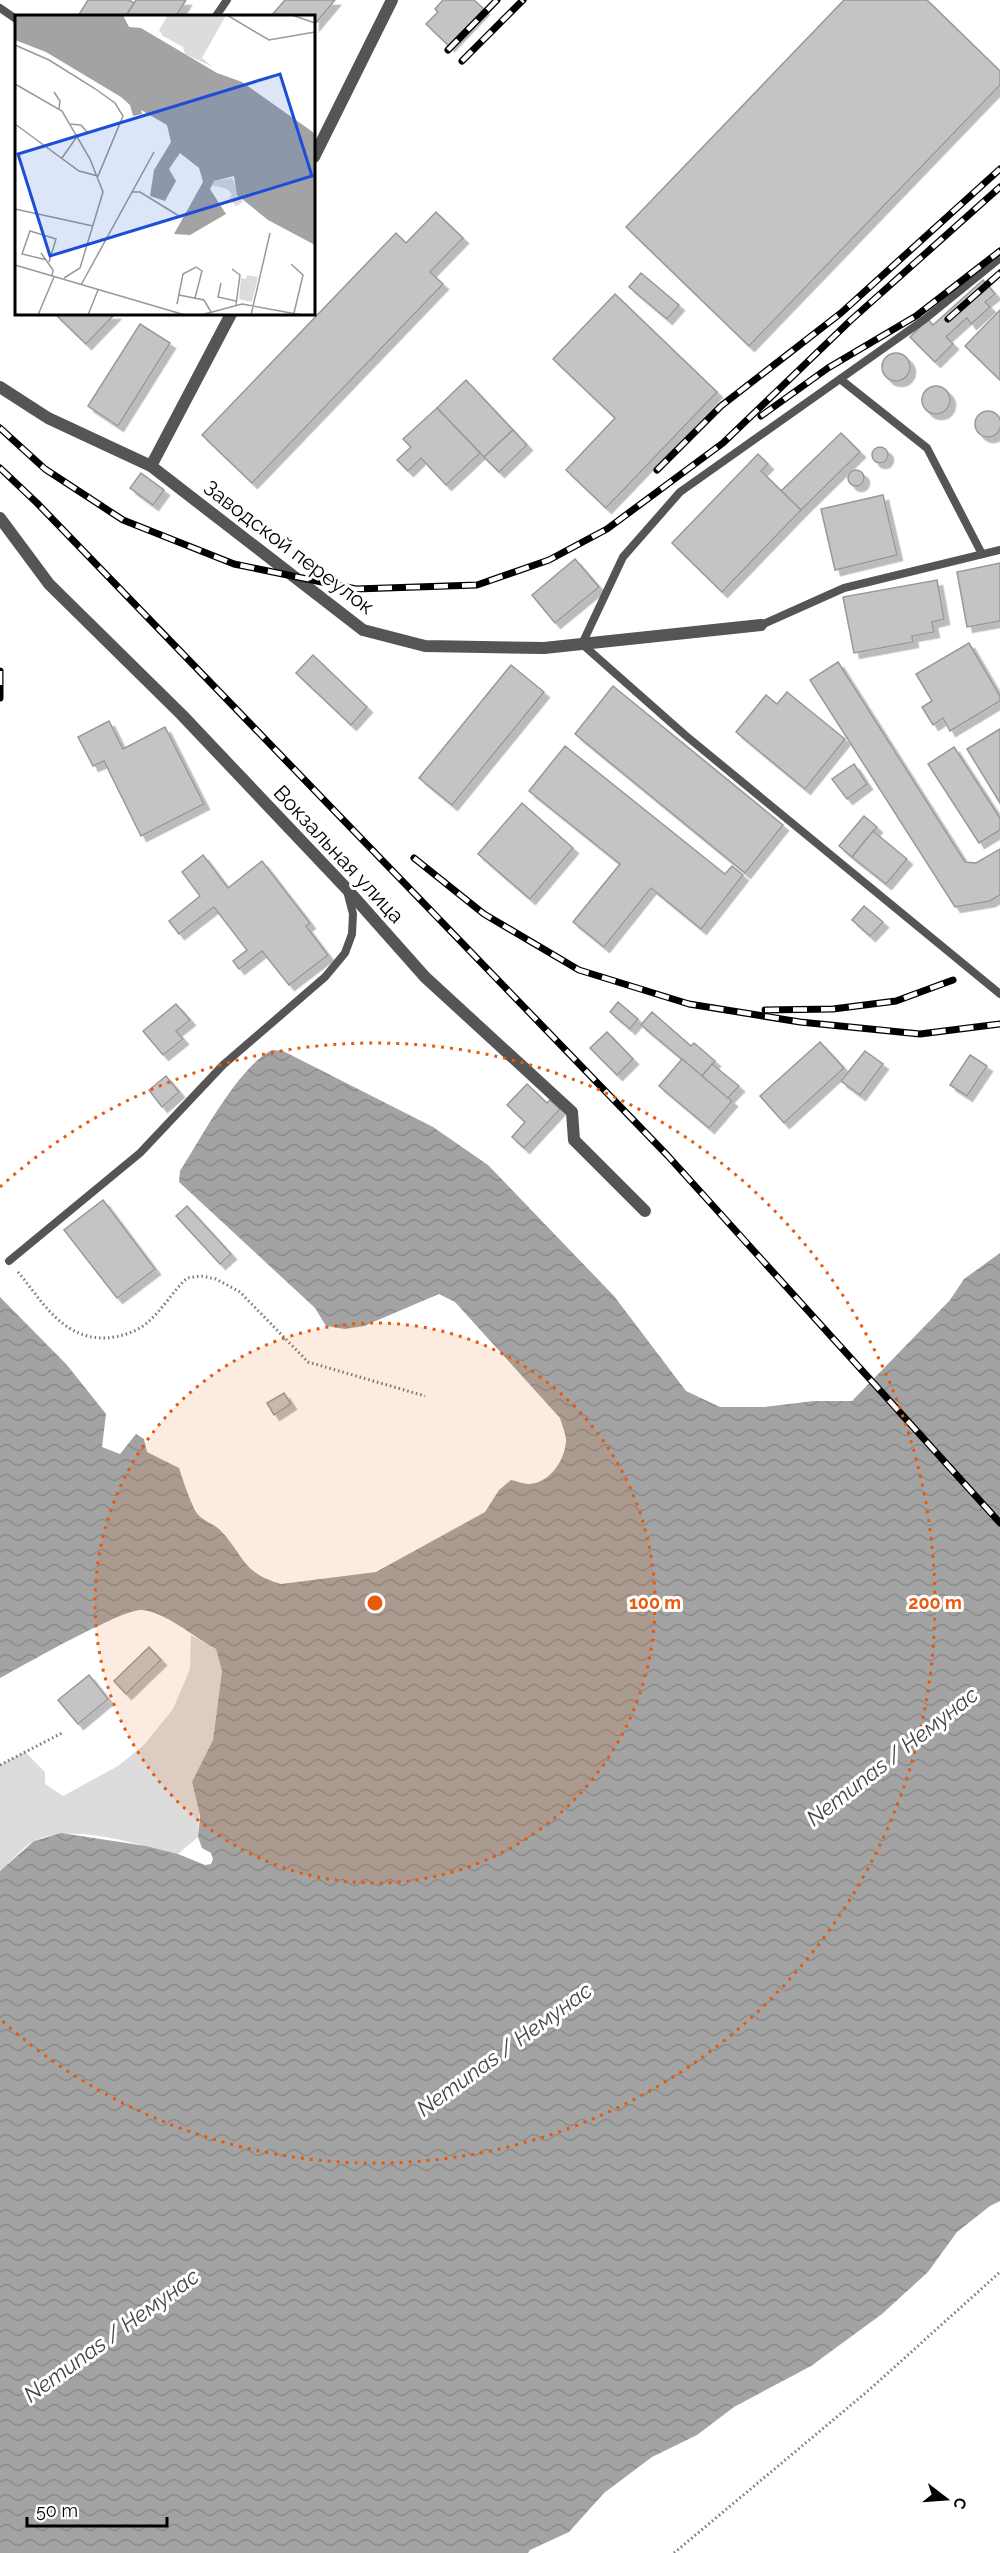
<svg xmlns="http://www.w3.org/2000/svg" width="1000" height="2553" font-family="Raleway,sans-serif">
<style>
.grass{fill:#dcdcdc}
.water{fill:url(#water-waves)}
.building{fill:#c4c4c4;stroke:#999;stroke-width:1.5;filter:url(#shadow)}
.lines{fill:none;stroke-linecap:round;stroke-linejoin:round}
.path{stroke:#777;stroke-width:3;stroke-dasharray:1.5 3;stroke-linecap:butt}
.service{stroke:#555;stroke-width:8}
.minor{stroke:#555;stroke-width:12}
.rail-casing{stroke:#000;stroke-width:7}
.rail{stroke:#fff;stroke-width:4.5;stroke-dasharray:14;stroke-linecap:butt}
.ring{fill:none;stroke:#e8590c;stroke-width:3;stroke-dasharray:3 6}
.labels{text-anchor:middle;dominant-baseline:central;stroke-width:6;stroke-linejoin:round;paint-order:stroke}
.street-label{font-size:21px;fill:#000;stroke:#fff}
.water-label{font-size:22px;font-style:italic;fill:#444;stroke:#fff}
.inset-road{fill:none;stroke:#999;stroke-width:1.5}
.view{fill:#1d4ed8;fill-opacity:0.15;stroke:#1d4ed8;stroke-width:3}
.inset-edge{fill:none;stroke:#000;stroke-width:3}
.centre{fill:#e8590c;stroke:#fff;stroke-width:3}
.ring-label{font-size:18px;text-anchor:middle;font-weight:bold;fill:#e8590c;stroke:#fff;stroke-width:6;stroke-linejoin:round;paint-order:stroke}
</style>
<defs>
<pattern id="water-waves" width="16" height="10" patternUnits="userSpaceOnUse" patternTransform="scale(1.5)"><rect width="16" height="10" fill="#a3a3a3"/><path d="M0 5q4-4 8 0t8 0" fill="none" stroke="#8b8b8b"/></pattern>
<filter id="shadow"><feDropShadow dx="5.5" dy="5.5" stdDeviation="0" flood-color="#0004"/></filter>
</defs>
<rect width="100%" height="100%" fill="#fff"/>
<path class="grass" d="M 191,1635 L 216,1649 L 222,1671 L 213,1741 L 192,1783 L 199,1813 L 198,1837 L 178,1854 C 139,1845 74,1823 36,1840 C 23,1846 11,1862 0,1871 L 0,1765 L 25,1752 L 45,1772 L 45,1784 L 63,1796 L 118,1766 L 144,1745 L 173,1709 L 190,1669 Z"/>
<path class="water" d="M 272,1050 L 283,1051 L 433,1127 L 488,1165 L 614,1296 L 686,1391 L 720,1407 L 764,1407 L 814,1401 L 852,1401 L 950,1300 L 964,1279 L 1000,1253 L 1000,2201 L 990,2206 L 957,2232 L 928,2272 L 882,2314 L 811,2366 L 734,2407 L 697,2435 L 652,2457 L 604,2493 L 569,2532 L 530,2550 L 528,2553 L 0,2553 L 0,1871 L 34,1841 L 61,1833 L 146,1846 L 178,1854 L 205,1865 L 211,1864 L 213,1859 L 211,1853 L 202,1848 L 198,1837 L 200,1816 L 192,1782 L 213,1740 L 222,1671 L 216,1649 C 194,1637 165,1612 142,1610 C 125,1607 22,1666 0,1678 L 0,1297 L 67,1365 L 106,1414 L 102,1447 L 120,1454 L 136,1434 L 144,1439 L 147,1452 L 179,1468 C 184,1483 189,1499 196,1512 C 201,1520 212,1523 219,1529 C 244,1554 241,1573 281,1584 L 376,1572 L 485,1512 L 499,1490 L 511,1480 C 517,1481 523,1484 529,1484 C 550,1483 565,1460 566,1441 C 566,1434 562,1425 560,1418 L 455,1302 L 439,1294 L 364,1326 L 345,1329 L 326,1326 L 315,1308 L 179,1182 L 180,1171 C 201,1138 239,1066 272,1050 Z"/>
<g class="building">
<path d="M 88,0 L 129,0 L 134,3 L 126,16 L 78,16 Z"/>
<path d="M 136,0 L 186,0 L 176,16 L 126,16 Z"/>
<path d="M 285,0 L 335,0 L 314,25 L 314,16 L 271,16 Z"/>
<path d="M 443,0 L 474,0 L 484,9 L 449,46 L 426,24 L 438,12 L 435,9 Z"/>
<path d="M 844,0 L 927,0 L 1000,71 L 1000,85 L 749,346 L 626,227 Z"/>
<path d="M 436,212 L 463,238 L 430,272 L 443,284 L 252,483 L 202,435 L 396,233 L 406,243 Z"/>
<path d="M 641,273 L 679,305 L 667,319 L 629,287 Z"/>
<path d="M 983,280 L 995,294 L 985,302 L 990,307 L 971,324 L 967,318 L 946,337 L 953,344 L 935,362 L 910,337 L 928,319 L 933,325 Z"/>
<path d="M 615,294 L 717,392 L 606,508 L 566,470 L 615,418 L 553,359 Z"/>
<path d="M 1000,310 L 1000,380 L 965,346 Z"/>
<path d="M 55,314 L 115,314 L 86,344 Z"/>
<path d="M 140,324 L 170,343 L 118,426 L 88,406 Z"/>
<circle cx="896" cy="367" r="14"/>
<path d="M 466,380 L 513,430 L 484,457 L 437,408 Z"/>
<circle cx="936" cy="400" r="14"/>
<path d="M 437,408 L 480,453 L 446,485 L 421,458 L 408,471 L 397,460 L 411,447 L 403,439 Z"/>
<circle cx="988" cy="424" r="13"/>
<path d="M 513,430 L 527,445 L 499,472 L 484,457 Z"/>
<path d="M 841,433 L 860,452 L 801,510 L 781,491 Z"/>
<circle cx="880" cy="455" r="8"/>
<path d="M 758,454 L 768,464 L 761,471 L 801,510 L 722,592 L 672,543 Z"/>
<circle cx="856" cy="478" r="8"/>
<path d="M 141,473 L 164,490 L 153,505 L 130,488 Z"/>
<path d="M 883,495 L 897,555 L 835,570 L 821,509 Z"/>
<path d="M 575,559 L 599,587 L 555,623 L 532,595 Z"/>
<path d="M 1000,563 L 1000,621 L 967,627 L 957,572 Z"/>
<path d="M 937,580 L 944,619 L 932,622 L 934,632 L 912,636 L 913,642 L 854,653 L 843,597 Z"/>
<path d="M 969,643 L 1000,696 L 1000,701 L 950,731 L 943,718 L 933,725 L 922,707 L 932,701 L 916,674 Z"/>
<path d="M 313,655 L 367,707 L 351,725 L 296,673 Z"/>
<path d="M 838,662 L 965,862 L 976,863 L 1000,849 L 1000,895 L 990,901 L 955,907 L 810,680 Z"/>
<path d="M 511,665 L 544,692 L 452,805 L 419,778 Z"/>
<path d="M 613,686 L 783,825 L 745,873 L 575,734 Z"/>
<path d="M 787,692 L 845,739 L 805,789 L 736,732 L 766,695 L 777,704 Z"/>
<path d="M 109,721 L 123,749 L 165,727 L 204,804 L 141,836 L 104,761 L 93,766 L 78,737 Z"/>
<path d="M 1000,729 L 1000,803 L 967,749 Z"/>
<path d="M 565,746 L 725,874 L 732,866 L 743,875 L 701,929 L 651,888 L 604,947 L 573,922 L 620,864 L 529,791 Z"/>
<path d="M 954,747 L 1000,818 L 1000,830 L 979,843 L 928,764 Z"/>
<path d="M 854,764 L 867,784 L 847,799 L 832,779 Z"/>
<path d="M 522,803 L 573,848 L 530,899 L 478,854 Z"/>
<path d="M 864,816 L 877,827 L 852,857 L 839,846 Z"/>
<path d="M 873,831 L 907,859 L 886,884 L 852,857 Z"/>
<path d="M 203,855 L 228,888 L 262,861 L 310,923 L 306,926 L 328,955 L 289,985 L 262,951 L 239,969 L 233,961 L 247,950 L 214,907 L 179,934 L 169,921 L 200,896 L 182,872 Z"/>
<path d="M 864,906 L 883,922 L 870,936 L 852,920 Z"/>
<path d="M 618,1002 L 638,1019 L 630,1029 L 610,1012 Z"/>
<path d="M 176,1004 L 190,1020 L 176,1031 L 183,1039 L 163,1055 L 143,1031 Z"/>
<path d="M 652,1012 L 691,1046 L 694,1043 L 715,1061 L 702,1076 L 641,1025 Z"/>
<path d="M 607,1032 L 633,1059 L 617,1075 L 590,1048 Z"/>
<path d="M 820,1042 L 844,1068 L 784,1123 L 760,1096 Z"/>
<path d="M 865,1051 L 883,1064 L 860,1095 L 841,1081 Z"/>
<path d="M 970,1055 L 987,1066 L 967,1096 L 950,1085 Z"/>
<path d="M 682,1059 L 732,1101 L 709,1128 L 659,1086 Z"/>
<path d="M 712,1064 L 739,1086 L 728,1098 L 702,1076 Z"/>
<path d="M 166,1076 L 179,1092 L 162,1107 L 149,1090 Z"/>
<path d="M 527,1084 L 547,1103 L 550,1100 L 560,1109 L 524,1148 L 512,1137 L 525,1122 L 507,1105 Z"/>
<path d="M 103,1200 L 155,1269 L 117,1298 L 64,1230 Z"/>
<path d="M 187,1206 L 231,1254 L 220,1264 L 176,1216 Z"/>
<path d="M 284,1393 L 291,1404 L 274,1415 L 267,1403 Z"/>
<path d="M 149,1647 L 161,1660 L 126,1694 L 114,1681 Z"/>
<path d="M 89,1675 L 108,1699 L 78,1724 L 58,1700 Z"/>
</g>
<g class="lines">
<g class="path">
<path d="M 18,1272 C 43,1302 62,1339 106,1338 C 120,1337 137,1332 148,1322 C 163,1309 173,1291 187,1278 L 201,1276 L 216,1279 L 240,1292 L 308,1362 L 425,1396"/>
<path d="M 0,1765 L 64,1732"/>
<path d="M 674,2553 L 869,2390 L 1000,2272"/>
</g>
<g class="service">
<path d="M 0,8 L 16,19"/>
<path d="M 216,16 L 227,0"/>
<path d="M 1000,258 L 925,319 L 680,492 L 623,557 L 582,644 L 685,735 L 1000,994"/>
<path d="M 840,379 L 927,448 L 982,554"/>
<path d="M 761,625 L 844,588 L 1000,550"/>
<path d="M 9,1261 L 140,1153 L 223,1065 L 325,977 L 345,953 L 352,934 L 353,914 L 347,891"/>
</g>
<g class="minor">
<path d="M 314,157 L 392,0"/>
<path d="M 0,387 L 48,418 L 151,466 L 363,630 L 425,646 L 544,648 L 761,625"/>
<path d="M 151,466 L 231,314"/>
<path d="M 0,518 L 49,584 L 182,715 L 346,888 L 425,977 L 572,1112 L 574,1140 L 645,1211"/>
</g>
<defs>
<g id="rail">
<path d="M 448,50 L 497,0"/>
<path d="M 462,61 L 523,0"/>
<path d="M 948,319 L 1000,273"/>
<path d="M 761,416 L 828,368 L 916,316 L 1000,251"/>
<path d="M 0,428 L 45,469 L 123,520 L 234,564 L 356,589 L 477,585 L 549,560 L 607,529 L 723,443 L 851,320 L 1000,187"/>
<path d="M 0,468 L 37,503 L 668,1156 L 1000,1523"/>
<path d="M 657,470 L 721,406 L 841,313 L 1000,169"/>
<path d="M 0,671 L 0,698"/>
<path d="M 414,858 L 484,914 L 579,970 L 689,1004 L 800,1022 L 920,1034 L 1000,1024"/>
<path d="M 765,1010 L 833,1009 L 896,1001 L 953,980"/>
</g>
</defs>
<use href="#rail" class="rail-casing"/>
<use href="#rail" class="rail"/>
</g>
<circle cx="375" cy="1603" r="280" fill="#e8590c" fill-opacity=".12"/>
<g class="ring">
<circle cx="375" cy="1603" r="280"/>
<path d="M0 1187A560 560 0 1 1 0 2019"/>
</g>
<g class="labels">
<g class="street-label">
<text transform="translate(289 547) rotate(37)">Заводской переулок</text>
<text transform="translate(339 854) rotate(47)">Вокзальная улица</text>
</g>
<g class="water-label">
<text transform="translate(892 1756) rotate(-38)">Nemunas / Немунас</text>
<text transform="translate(504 2049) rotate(-36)">Nemunas / Немунас</text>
<text transform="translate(111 2335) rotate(-36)">Nemunas / Немунас</text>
</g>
</g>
<g transform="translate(15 15)">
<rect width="300" height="300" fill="#fff"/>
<path d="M 153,0 L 211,0 L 187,43 L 198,52 L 170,39 L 168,32 L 148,21 L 144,15 ZM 217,163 L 228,187 L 221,191 L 214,184 L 217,179 L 212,174 L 196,170 L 199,166 Z" fill="#dcdcdc"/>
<path d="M 232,260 L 243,262 L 237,287 L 224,284 L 226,263 L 231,264 Z" fill="#dcdcdc"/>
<path d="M 0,0 L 108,0 L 114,12 L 126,13 L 202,58 L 227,67 L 295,115 L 300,119 L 300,230 L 253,205 L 222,180 L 219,161 L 199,166 L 195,174 L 211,199 L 175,220 L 159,219 L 188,167 L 184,153 L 165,138 L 154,154 L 161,166 L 150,186 L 135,181 L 139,155 L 156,127 L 152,110 L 126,95 L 127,99 L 118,101 L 115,90 L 106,82 L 31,37 L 0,25 Z" fill="#a3a3a3"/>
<path class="inset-road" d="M 212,0 L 254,25 L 300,17M 277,0 L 300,8M 0,30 L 34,45 L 79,73 L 100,88 L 108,101 L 83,161 L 64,156 L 0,109M 0,69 L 47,96 L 75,144 L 88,177 L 65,253 L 49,263M 39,77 L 45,86 L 44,94M 54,109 L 66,110 L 72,117M 47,143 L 61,123M 117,177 L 125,177 L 164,201M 0,194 L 78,211M 26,238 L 38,255 L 37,261M 32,245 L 7,239 L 15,216 L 41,224 L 34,247M 276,249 L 288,260 L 279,298M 0,250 L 170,300M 217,254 L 225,260 L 221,290M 206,268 L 203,282 L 221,286M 66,270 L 139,137M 164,280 L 189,285 L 196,297M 162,289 L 168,259 L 181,252 L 187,256 L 180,283M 23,300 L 39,262M 73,300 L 83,275M 186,300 L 227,289 L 287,300M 236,300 L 255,218"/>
<path class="view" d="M 265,59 L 297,161 L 35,241 L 3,139 Z"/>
<rect width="300" height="300" class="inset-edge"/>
</g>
<circle cx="375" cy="1603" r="9" class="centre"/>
<g class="ring-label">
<text x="655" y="1609">100 m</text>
<text x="935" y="1609">200 m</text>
</g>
<g transform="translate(946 2499) rotate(107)" stroke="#ffffff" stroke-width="4.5" paint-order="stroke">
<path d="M0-4.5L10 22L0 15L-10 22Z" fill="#000000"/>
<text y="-9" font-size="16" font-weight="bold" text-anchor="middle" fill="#000000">С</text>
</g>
<path d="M27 2517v9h140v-9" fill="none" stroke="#000000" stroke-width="3"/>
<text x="36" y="2517" font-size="18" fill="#000000" stroke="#ffffff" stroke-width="4.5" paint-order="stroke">50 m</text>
</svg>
